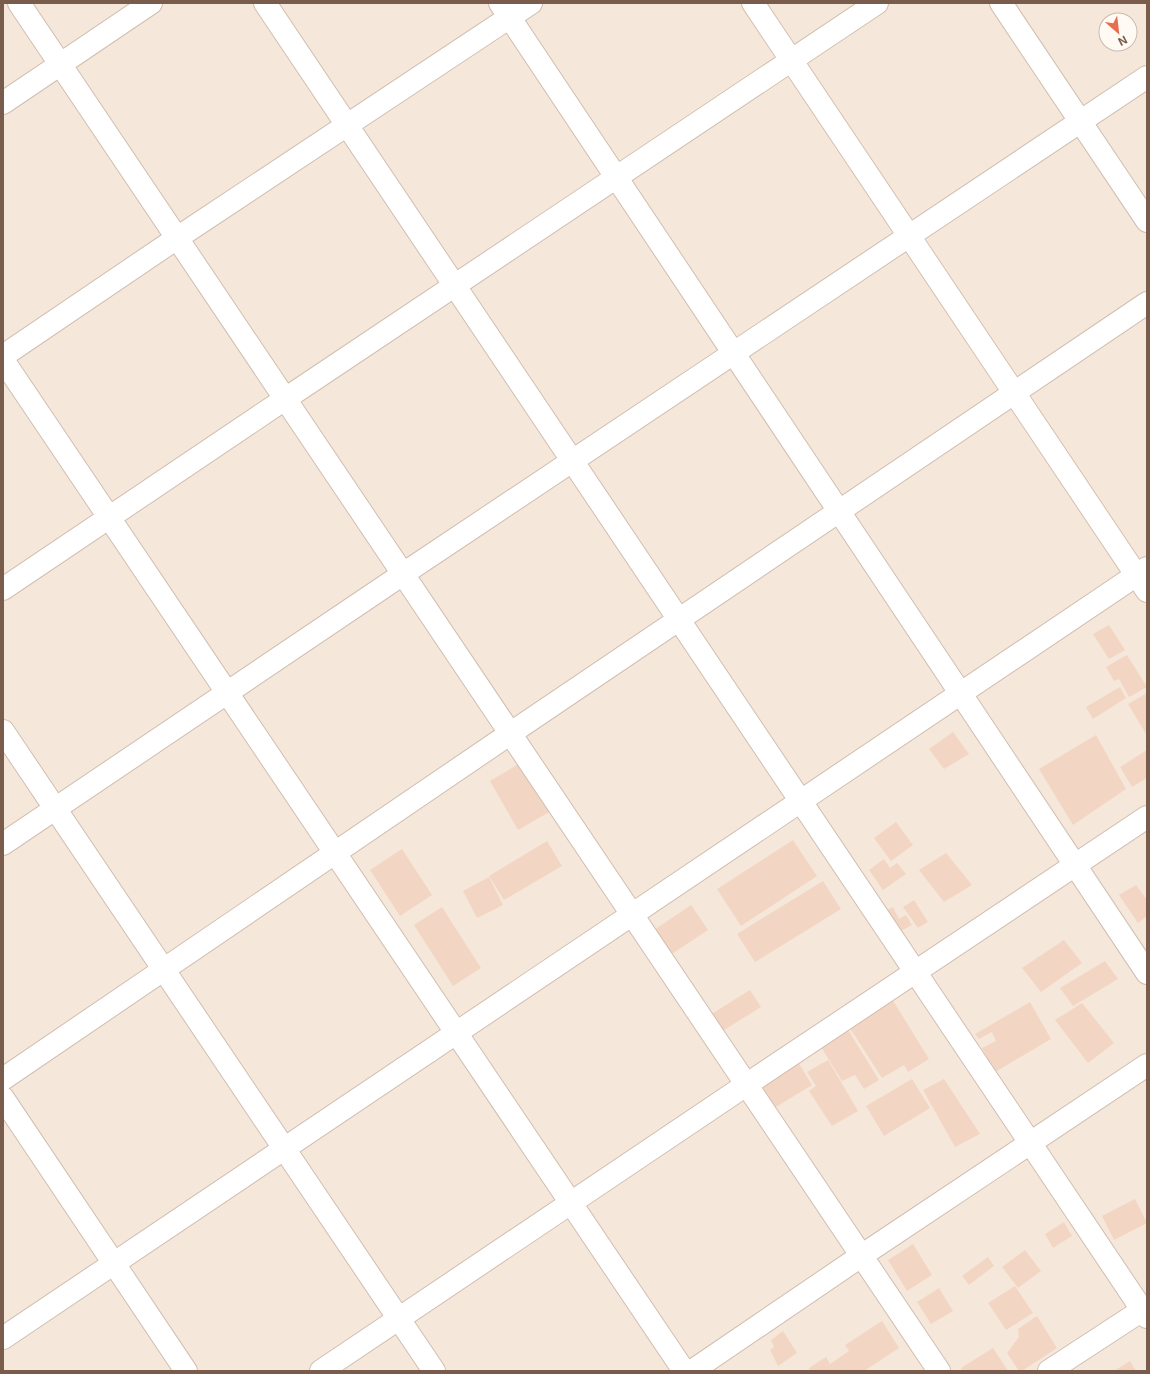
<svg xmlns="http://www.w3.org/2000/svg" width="1150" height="1374" font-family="Inter,sans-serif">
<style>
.residential{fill:#f5e8da;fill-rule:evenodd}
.building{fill:#f3d5c3}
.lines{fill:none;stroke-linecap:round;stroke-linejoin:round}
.street-casing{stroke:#d1beb0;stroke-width:24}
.secondary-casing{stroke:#d6c0b0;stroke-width:24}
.street{stroke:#fff;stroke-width:22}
.secondary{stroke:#fff;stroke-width:22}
</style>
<rect width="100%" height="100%" fill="#fdf6ec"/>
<path class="residential" d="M 3,3 L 1147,3 L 1147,1371 L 3,1371 ZM 1106,20 L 1130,20 L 1130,44 L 1106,44 Z"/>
<g class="building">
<path d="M 1109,625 L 1125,650 L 1109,659 L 1093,634 Z"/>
<path d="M 1127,655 L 1147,687 L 1129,697 L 1119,679 L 1114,681 L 1106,667 Z"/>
<path d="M 1120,687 L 1126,698 L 1093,719 L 1086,707 Z"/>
<path d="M 1147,693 L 1147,733 L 1146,734 L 1128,704 Z"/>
<path d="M 953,732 L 969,754 L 944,769 L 929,749 Z"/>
<path d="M 1096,735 L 1126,789 L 1073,825 L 1039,769 Z"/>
<path d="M 1147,750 L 1147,778 L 1132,787 L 1120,767 Z"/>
<path d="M 522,762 L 551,811 L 518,830 L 490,781 Z"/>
<path d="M 896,822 L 913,845 L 891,861 L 874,838 Z"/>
<path d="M 793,840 L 817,876 L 741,926 L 717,889 Z"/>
<path d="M 547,841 L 562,866 L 504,900 L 489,876 Z"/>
<path d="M 402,849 L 432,895 L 400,916 L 370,870 Z"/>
<path d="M 946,853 L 972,885 L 944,902 L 919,870 Z"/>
<path d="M 884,859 L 890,868 L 897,863 L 906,874 L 883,890 L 869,870 Z"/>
<path d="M 489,877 L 503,905 L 477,918 L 463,891 Z"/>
<path d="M 823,881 L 841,909 L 755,962 L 737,934 Z"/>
<path d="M 1136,885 L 1147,900 L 1147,916 L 1138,923 L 1119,895 Z"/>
<path d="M 914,900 L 928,922 L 918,928 L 903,907 Z"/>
<path d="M 691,905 L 708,930 L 664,959 L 648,934 Z"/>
<path d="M 442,907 L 481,968 L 453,986 L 414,925 Z"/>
<path d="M 893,907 L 899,919 L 906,915 L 912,925 L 895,934 L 882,913 Z"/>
<path d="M 1064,940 L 1082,963 L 1041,992 L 1022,968 Z"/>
<path d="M 1105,961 L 1118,979 L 1073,1006 L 1060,988 Z"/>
<path d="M 750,990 L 761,1007 L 713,1037 L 702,1020 Z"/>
<path d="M 892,999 L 929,1059 L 908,1072 L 904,1065 L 882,1078 L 848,1025 Z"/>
<path d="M 1030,1002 L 1051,1039 L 995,1072 L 982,1048 L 996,1041 L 992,1032 L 979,1039 L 975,1034 Z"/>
<path d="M 1082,1003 L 1114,1043 L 1088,1063 L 1055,1020 Z"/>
<path d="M 845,1025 L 879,1080 L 864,1089 L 855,1075 L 842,1081 L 818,1042 Z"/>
<path d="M 795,1057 L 812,1085 L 763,1115 L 746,1087 Z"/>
<path d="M 828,1060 L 858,1111 L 832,1126 L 809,1091 L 816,1086 L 807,1072 Z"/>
<path d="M 912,1079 L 930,1108 L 884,1136 L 866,1106 Z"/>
<path d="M 944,1079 L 980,1134 L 955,1147 L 923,1090 Z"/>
<path d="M 1135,1199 L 1147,1223 L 1114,1240 L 1102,1216 Z"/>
<path d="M 1064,1222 L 1072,1236 L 1053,1248 L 1045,1234 Z"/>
<path d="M 913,1244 L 932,1275 L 907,1291 L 888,1260 Z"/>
<path d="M 1025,1250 L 1041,1271 L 1018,1288 L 1002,1267 Z"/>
<path d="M 988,1257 L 994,1266 L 969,1285 L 962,1276 Z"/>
<path d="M 1015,1286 L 1033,1313 L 1006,1330 L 988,1303 Z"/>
<path d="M 939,1288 L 953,1311 L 931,1324 L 917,1302 Z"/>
<path d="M 1037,1316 L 1057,1348 L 1022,1371 L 1019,1371 L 1007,1353 L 1019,1337 L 1018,1329 Z"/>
<path d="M 882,1321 L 899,1348 L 864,1371 L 810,1371 L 809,1368 L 826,1357 L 830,1364 L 849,1351 L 845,1345 Z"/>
<path d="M 783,1331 L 797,1353 L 778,1366 L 770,1350 L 774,1347 L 771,1340 Z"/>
<path d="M 993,1348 L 1008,1371 L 963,1371 L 961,1368 Z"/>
<path d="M 1130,1361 L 1136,1371 L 1114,1371 Z"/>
</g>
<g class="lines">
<defs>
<g id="street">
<path d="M 19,3 L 939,1371"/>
<path d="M 265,3 L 1147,1317"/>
<path d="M 500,3 L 1147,973"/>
<path d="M 1001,3 L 1147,221"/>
<path d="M 3,103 L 151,3"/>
<path d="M 3,356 L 177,238 L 531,3"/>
<path d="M 3,360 L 684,1371"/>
<path d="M 3,589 L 285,399 L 877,3"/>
<path d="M 3,731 L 434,1371"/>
<path d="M 3,844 L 403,574 L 1147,77"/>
<path d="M 3,1079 L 511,733 L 1147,303"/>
<path d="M 3,1098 L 186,1371"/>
<path d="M 3,1338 L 1147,568"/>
<path d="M 321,1371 L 746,1085 L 1147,817"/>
<path d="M 692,1371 L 861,1256 L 1147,1065"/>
<path d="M 1049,1371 L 1147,1307"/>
</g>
<path id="secondary" d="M 753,3 L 1147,591"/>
</defs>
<use href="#street" class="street-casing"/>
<use href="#secondary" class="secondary-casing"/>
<use href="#street" class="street"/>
<use href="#secondary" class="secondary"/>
</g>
<rect width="1150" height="1374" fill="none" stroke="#7a5c4d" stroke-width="8"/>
<g transform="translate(1118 32) rotate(152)"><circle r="19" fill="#fffaf3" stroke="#cabbb1"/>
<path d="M0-3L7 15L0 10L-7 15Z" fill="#e76f51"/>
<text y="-6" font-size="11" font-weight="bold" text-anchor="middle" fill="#7a5c4d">N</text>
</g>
</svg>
